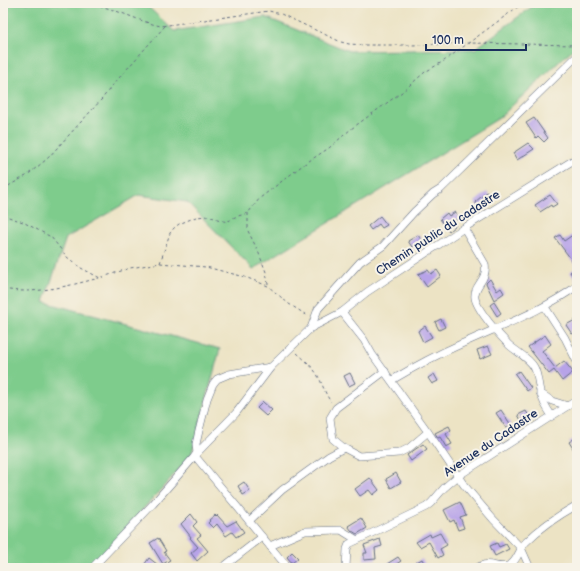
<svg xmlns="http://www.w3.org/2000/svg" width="580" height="571" font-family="'Balsamiq Sans',sans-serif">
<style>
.green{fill:#7ecc8c;stroke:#4c7e75}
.building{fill:#b7a3e8}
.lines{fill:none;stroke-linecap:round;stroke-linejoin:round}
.minor-casing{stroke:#646e82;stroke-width:8}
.path{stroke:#646e82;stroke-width:1;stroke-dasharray:3 3;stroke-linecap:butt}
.minor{stroke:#fff;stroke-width:7}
.labels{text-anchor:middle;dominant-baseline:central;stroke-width:4;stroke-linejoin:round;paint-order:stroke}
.street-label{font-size:12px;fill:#1b2f5e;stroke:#f7f3e8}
</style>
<rect width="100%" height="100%" fill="#f7f3e8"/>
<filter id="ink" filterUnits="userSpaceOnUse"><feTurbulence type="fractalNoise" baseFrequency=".025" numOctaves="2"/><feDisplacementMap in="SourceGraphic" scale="8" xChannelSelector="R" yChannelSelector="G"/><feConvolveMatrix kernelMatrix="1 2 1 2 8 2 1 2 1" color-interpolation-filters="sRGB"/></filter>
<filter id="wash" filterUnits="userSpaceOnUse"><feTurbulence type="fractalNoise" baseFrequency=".012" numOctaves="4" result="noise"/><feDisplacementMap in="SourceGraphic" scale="16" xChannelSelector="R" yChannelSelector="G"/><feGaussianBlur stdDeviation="0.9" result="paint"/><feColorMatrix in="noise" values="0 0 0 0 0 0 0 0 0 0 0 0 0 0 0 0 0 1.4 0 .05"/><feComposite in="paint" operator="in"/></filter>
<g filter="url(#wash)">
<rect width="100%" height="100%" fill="#ece3c4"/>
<path class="green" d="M 3,3 L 144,3 L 174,31 L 265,17 L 349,51 L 475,49 L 537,3 L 577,3 L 577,45 L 499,118 L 253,269 L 187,202 L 139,195 L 66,238 L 44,302 L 220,349 L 191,456 L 90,568 L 3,568 Z"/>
<g id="blocks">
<g class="building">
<path d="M 534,118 L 548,138 L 544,142 L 538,136 L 536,138 L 526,123 Z"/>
<path d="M 528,143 L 534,149 L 517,160 L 513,153 Z"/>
<path d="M 487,192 L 492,199 L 480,209 L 475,202 Z"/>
<path d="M 550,195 L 557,204 L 552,207 L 551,205 L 540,212 L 535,205 Z"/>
<path d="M 455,212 L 459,218 L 453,222 L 456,225 L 449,231 L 440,219 L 447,213 L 449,216 Z"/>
<path d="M 380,216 L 387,225 L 382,228 L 379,224 L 371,230 L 368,226 Z"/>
<path d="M 574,234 L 577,238 L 577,281 L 576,281 L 570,272 L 577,267 L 555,238 L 560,235 L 564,241 Z"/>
<path d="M 418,235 L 422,241 L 412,247 L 408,241 Z"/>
<path d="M 428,270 L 431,274 L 437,270 L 441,276 L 427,287 L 418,274 Z"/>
<path d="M 490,279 L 497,291 L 501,288 L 504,293 L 494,300 L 486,283 Z"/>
<path d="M 494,302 L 501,313 L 497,316 L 490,305 Z"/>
<path d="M 441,319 L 445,327 L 439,330 L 435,322 Z"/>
<path d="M 577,319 L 577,331 L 572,334 L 566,325 Z"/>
<path d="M 425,326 L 432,337 L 423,342 L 418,331 Z"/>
<path d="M 545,335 L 551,344 L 542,351 L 555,368 L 564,361 L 573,372 L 562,381 L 554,370 L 549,374 L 528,347 Z"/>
<path d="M 488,346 L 492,354 L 480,359 L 477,350 Z"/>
<path d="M 519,371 L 531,388 L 527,391 L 515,374 Z"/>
<path d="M 350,373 L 355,383 L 349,386 L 344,376 Z"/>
<path d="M 434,374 L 438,381 L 432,384 L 428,378 Z"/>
<path d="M 263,402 L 272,410 L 266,416 L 257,408 Z"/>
<path d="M 501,410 L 511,425 L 506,428 L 496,413 Z"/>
<path d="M 526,411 L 532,421 L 524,425 L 518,415 Z"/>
<path d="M 449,426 L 451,430 L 446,434 L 452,444 L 446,447 L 440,437 L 438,438 L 435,433 Z"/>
<path d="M 577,437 L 577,455 L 569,442 Z"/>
<path d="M 423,444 L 427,449 L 411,461 L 407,455 Z"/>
<path d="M 396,473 L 401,482 L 391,488 L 386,479 Z"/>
<path d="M 370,478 L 379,490 L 373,495 L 369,490 L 360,496 L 355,489 Z"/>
<path d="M 244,482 L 250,491 L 243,495 L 238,486 Z"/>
<path d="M 460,502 L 466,515 L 460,517 L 464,528 L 458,530 L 454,520 L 450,522 L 444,510 Z"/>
<path d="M 191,514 L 197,522 L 193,526 L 201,535 L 197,538 L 208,551 L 197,561 L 191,553 L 198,547 L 190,538 L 191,537 L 181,524 Z"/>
<path d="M 215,515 L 216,516 L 217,515 L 227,526 L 236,521 L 244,532 L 236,537 L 232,532 L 226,536 L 217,524 L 213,528 L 208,523 L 210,521 L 209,520 Z"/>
<path d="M 361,518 L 367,528 L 357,534 L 352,531 L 348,526 Z"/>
<path d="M 440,533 L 447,545 L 440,549 L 443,555 L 438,558 L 429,542 L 420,547 L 416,542 L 430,534 L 431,537 Z"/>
<path d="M 158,538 L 166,551 L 164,552 L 170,560 L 163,564 L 150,543 Z"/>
<path d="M 380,539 L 382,546 L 375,548 L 376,559 L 364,560 L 364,553 L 367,553 L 364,545 Z"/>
<path d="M 497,543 L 499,547 L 506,544 L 509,549 L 495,556 L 490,546 Z"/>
<path d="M 292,552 L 298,558 L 292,563 L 287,557 Z"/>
<path d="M 398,557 L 401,561 L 390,568 L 387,564 Z"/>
<path d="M 149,558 L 162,568 L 142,568 Z"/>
<path d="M 422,559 L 425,565 L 418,568 L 415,563 Z"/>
</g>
</g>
</g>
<g filter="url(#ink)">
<use href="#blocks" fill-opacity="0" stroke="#646e82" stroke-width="1"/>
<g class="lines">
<defs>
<g id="minor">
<path d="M 464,228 L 485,264 C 488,281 473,285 475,298 C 477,310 500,336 509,345 C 517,352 529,358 534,367 C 538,374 538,384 540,391 C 542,400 547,409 552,416"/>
<path d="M 545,307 L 565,338 L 577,362"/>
<path d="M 311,328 L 342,312 L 367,292 L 464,228 L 577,158"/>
<path d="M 392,380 C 414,367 436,355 459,345 C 500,326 541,312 577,286"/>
<path d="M 540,393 L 552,401 L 568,406"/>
<path d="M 428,432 L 464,485 L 493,519 L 521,548 L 530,568"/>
<path d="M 344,448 L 333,439 L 330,418 L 336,408 L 385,371"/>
<path d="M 197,453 L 236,413 L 271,367"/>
<path d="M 195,456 L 288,568"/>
<path d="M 249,521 L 282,490 L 329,456 L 344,448 L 359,456 L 399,453 L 409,448 L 428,432 L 372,354 L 364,340 L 342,312"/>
<path d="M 270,546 L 305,531 L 341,530 L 357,540"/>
<path d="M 92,568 L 153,504 L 195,456 L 197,453 L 196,444 L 199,431 L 207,399 L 213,384 L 217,379 L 229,374 L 271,367 L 311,328 L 318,309 L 360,262 L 383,246 L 414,212 L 433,194 L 441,189 L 577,56"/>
<path d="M 222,568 L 262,537"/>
<path d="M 346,568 L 347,549 L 349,544 L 426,507 L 431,503 L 444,488 L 458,476 L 577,400"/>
<path d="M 477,568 C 490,559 498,571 510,565 C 518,560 519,549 526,542 C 539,529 561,514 577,505"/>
</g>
</defs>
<use href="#minor" class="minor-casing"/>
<g class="path">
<path d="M 76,3 C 90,4 103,6 116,11 C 131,16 145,23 161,26 L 269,11 L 281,14 L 341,42 L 349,44 L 364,45 L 412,45 L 470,43 L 577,45"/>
<path d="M 3,189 L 26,176 L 47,159 L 102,99 L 111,87 L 165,26"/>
<path d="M 248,213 L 248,231 L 258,251 L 266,272 L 268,284"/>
<path d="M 3,215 L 23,222 L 51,237 L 67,257 L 81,268 L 100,278 L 130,268 L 160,263 L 206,267 L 245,277 L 268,286 L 289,304 L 308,316"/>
<path d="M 160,263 L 170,233 L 174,228 L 179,224 L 196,217 L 208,216 L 227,222 L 235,217 L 248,213 L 260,198 L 303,165 L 329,148 L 351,129 L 402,92 L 425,72 L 444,61 L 523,3"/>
<path d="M 3,289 C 35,295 68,286 99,278"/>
<path d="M 297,353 C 305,360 313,367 318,376 C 323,385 325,394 331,402"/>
</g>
<use href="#minor" class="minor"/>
</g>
</g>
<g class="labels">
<g class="street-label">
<text transform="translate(438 233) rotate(-33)">Chemin public du cadastre</text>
<text transform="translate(491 443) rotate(-34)">Avenue du Cadastre</text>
</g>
</g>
<rect width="580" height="571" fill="none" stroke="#f7f3e8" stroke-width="16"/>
<path d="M426 44v6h100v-6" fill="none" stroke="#1b2f5e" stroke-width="2"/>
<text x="432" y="44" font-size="12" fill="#1b2f5e" stroke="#f7f3e8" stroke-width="3" paint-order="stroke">100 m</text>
</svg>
